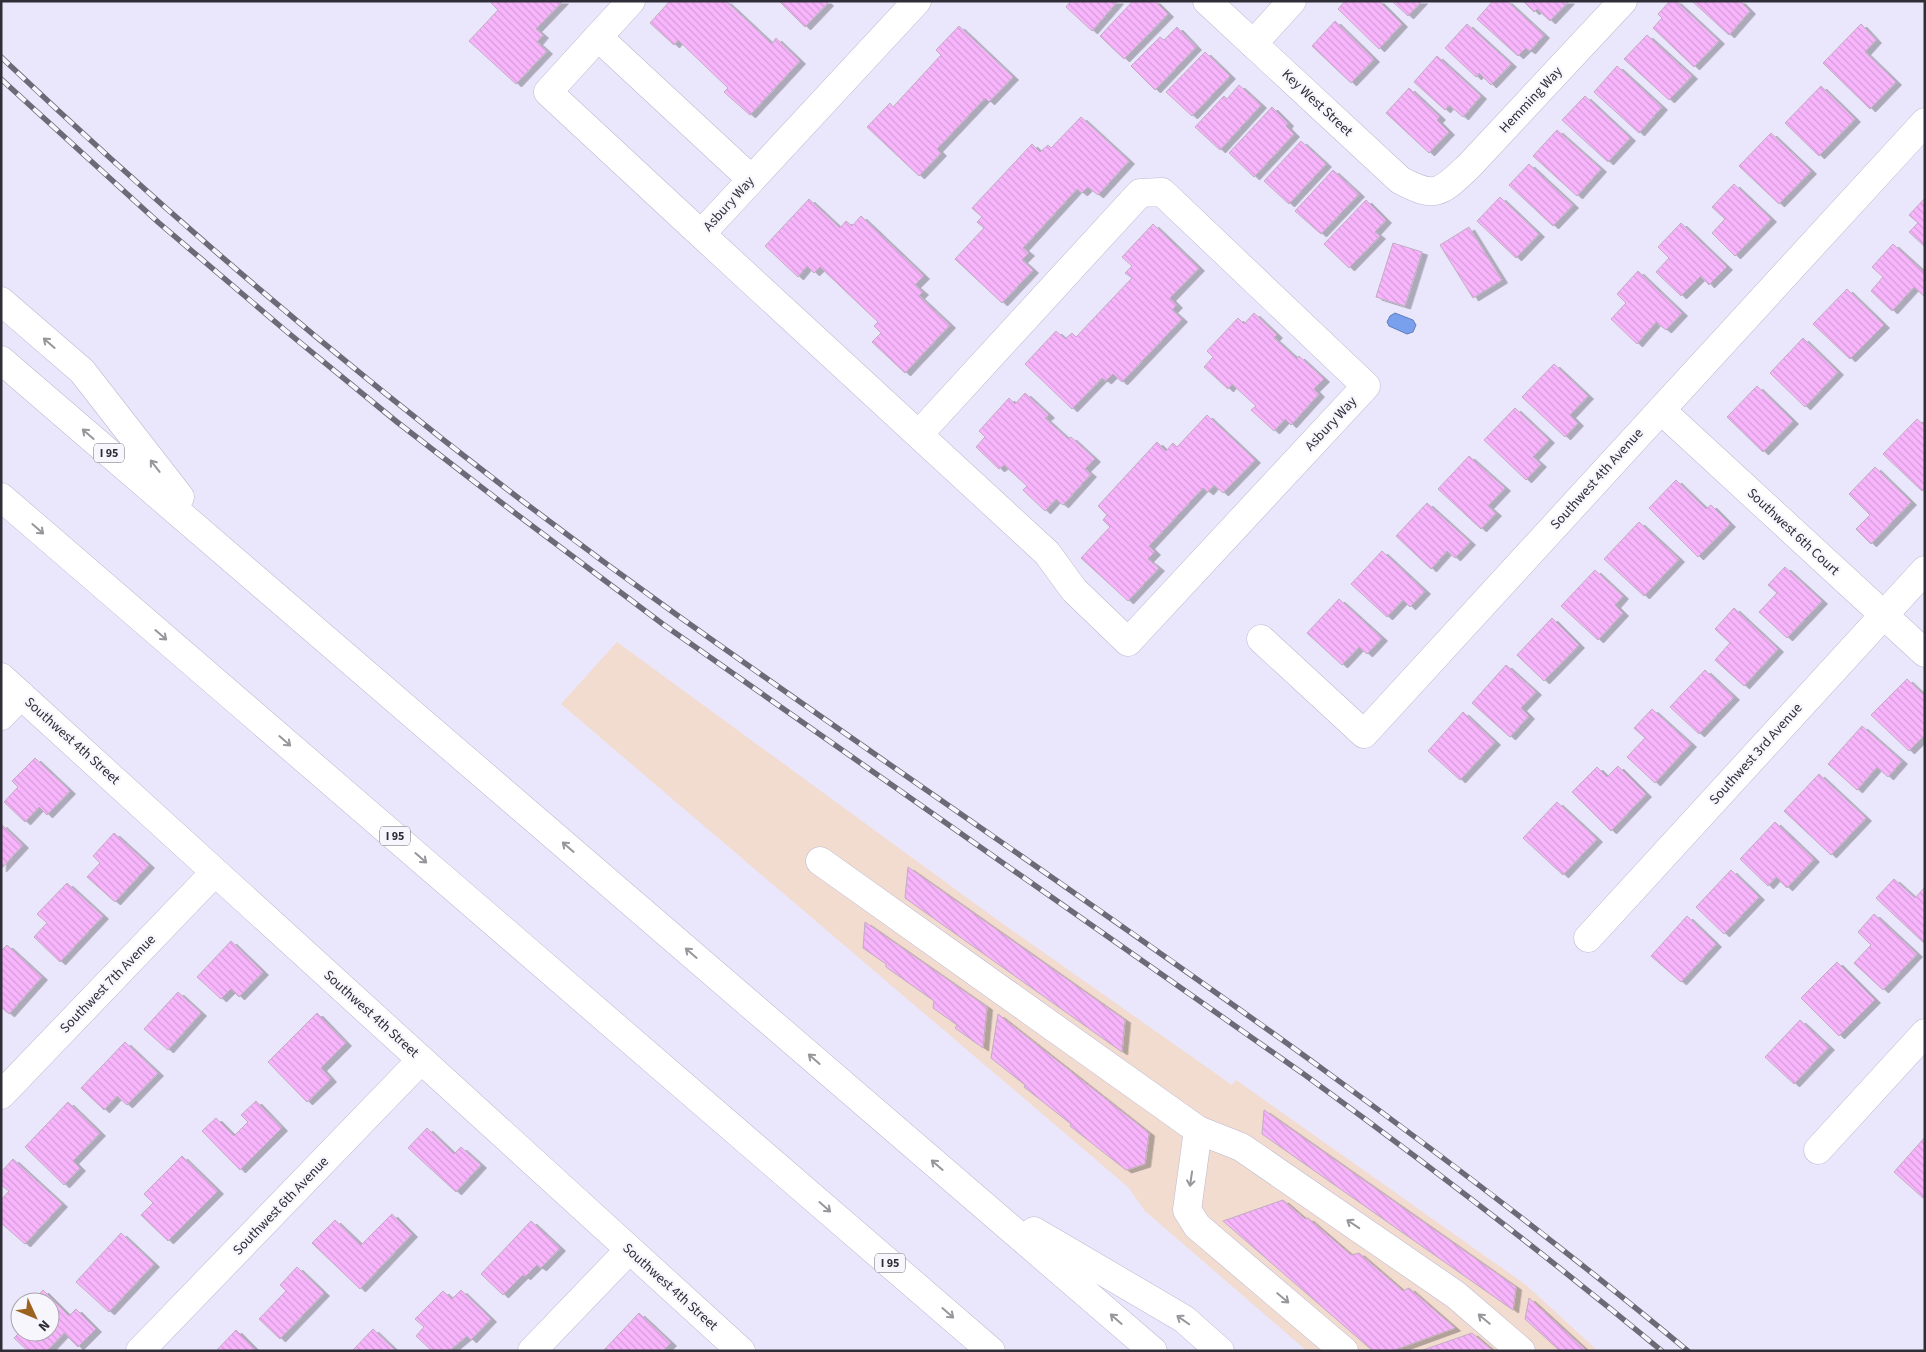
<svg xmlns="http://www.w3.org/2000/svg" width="1926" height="1352" font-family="'Source Sans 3',sans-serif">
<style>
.commercial{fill:#f2dbcf}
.water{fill:#79a0ec;stroke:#637eb6}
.building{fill:url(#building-back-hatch);stroke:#c1adc1;filter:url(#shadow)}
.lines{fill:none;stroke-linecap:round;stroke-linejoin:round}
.minor-casing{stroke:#bcb8d1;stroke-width:29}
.highway-casing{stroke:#bcb8d1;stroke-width:29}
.minor{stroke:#fff;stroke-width:28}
.highway{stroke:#fff;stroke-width:28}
.rail-casing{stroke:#6d6a78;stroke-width:5.5}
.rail{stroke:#f7f6fc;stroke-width:4;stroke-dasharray:11;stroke-linecap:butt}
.oneway{stroke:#97969b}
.labels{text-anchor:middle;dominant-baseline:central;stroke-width:4.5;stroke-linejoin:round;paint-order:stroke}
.shield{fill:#f7f6fc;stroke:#6b6972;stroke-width:1}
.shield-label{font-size:12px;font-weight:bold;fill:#2f2d37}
.street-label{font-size:14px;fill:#2f2d37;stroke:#f7f6fc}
</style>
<defs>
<pattern id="building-back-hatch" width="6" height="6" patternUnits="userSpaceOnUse" patternTransform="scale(1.25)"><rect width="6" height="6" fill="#f8b5fc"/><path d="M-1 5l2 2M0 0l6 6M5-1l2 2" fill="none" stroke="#d59cd9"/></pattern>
<filter id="shadow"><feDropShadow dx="5.5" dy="3" stdDeviation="0" flood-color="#0004"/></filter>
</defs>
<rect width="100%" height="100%" fill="#eae7fc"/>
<path class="commercial" d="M 617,642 L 996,919 L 1232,1085 L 1236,1080 L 1526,1285 L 1598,1351 L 1307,1351 L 1145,1211 L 1128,1187 L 561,704 Z"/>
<path class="water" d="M 1395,313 L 1413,320 L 1416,325 L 1413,332 L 1407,334 L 1389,326 L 1387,322 L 1390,316 Z"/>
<g class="building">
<path d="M 493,1 L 563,1 L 536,29 L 543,35 L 537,42 L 547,51 L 516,84 L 469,41 L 498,10 L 491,3 Z"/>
<path d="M 670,1 L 726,1 L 772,44 L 776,38 L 800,61 L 750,115 L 724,92 L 728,88 L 678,40 L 674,45 L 650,23 Z"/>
<path d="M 779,1 L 826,1 L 828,3 L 805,27 Z"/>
<path d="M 1071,1 L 1118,1 L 1092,31 L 1066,7 Z"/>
<path d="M 1133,1 L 1155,1 L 1168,14 L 1124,59 L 1100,36 Z"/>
<path d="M 1345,1 L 1379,1 L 1402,24 L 1379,49 L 1338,9 Z"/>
<path d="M 1392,1 L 1422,1 L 1408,16 Z"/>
<path d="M 1493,1 L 1507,1 L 1544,35 L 1530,51 L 1526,48 L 1518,56 L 1477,19 Z"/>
<path d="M 1523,1 L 1569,1 L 1550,21 L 1537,9 L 1534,12 Z"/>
<path d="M 1670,1 L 1676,1 L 1719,41 L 1694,67 L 1653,28 L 1662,18 L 1658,14 Z"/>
<path d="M 1692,1 L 1740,1 L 1750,11 L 1729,35 Z"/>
<path d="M 1335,21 L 1374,59 L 1351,83 L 1312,46 Z"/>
<path d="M 1467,24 L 1511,64 L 1491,85 L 1479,73 L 1476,77 L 1445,48 Z"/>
<path d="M 1861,24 L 1876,40 L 1865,52 L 1896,82 L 1870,109 L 1823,63 Z"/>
<path d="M 959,26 L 1013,77 L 989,102 L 985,98 L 937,149 L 941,153 L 919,176 L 867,127 L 890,103 L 893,107 L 941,55 L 936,50 Z"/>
<path d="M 1177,27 L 1196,47 L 1155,90 L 1131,66 L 1160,37 L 1164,40 Z"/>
<path d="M 1647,35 L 1692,76 L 1669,100 L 1624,59 Z"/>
<path d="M 1205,52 L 1230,76 L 1192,116 L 1166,92 Z"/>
<path d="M 1437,56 L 1481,96 L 1463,117 L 1449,105 L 1445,110 L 1414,82 Z"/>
<path d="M 1617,66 L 1662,107 L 1639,133 L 1594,92 Z"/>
<path d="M 1239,85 L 1261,105 L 1220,150 L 1195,127 L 1224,96 L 1227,99 Z"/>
<path d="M 1821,86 L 1855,119 L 1819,156 L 1785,123 Z"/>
<path d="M 1409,88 L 1440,117 L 1437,120 L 1449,132 L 1429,153 L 1386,113 Z"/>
<path d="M 1585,96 L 1630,138 L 1608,162 L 1562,120 Z"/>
<path d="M 1272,107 L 1288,123 L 1286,126 L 1294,134 L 1254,177 L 1229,153 Z"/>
<path d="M 1081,117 L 1129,161 L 1098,195 L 1088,187 L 1082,193 L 1077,189 L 1023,248 L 1029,253 L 1022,260 L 1033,270 L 1002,303 L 955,259 L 984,228 L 977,222 L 982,217 L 972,208 L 1032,144 L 1040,152 L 1048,145 L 1051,148 Z"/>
<path d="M 1557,130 L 1601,169 L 1577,196 L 1533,156 Z"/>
<path d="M 1771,133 L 1811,171 L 1779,204 L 1739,166 Z"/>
<path d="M 1301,141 L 1326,164 L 1289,204 L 1264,181 Z"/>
<path d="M 1529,164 L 1573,205 L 1553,226 L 1509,185 Z"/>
<path d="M 1333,170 L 1359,194 L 1321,234 L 1295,211 Z"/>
<path d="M 1734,184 L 1771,219 L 1735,256 L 1712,233 L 1725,219 L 1712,207 Z"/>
<path d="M 1500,197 L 1539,234 L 1516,258 L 1477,221 Z"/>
<path d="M 1925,198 L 1925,247 L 1909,232 L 1918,223 L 1909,215 Z"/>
<path d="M 809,199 L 840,228 L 846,221 L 852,226 L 861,216 L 924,276 L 915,285 L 923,292 L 919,296 L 950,325 L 905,373 L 872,342 L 881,333 L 874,326 L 878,322 L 820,267 L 814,273 L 807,266 L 798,277 L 765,246 Z"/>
<path d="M 1366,200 L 1386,220 L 1375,232 L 1380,236 L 1349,268 L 1324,244 Z"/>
<path d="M 1681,223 L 1727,267 L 1709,285 L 1701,276 L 1681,296 L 1656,272 L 1669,258 L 1658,247 Z"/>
<path d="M 1153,224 L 1199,268 L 1170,298 L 1177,305 L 1172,310 L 1182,319 L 1122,382 L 1113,374 L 1106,381 L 1102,378 L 1072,409 L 1025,364 L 1056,331 L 1065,339 L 1072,333 L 1076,337 L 1132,278 L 1125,273 L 1132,266 L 1122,257 Z"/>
<path d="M 1469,227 L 1502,280 L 1473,298 L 1440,245 Z"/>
<path d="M 1393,243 L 1422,252 L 1405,306 L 1376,297 Z"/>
<path d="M 1893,244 L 1925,273 L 1925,297 L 1914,287 L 1892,311 L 1871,291 L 1883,277 L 1872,267 Z"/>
<path d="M 1638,271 L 1682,313 L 1666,330 L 1656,322 L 1637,344 L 1611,319 L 1626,303 L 1617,294 Z"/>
<path d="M 1847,289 L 1884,325 L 1850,359 L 1813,324 Z"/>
<path d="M 1254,313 L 1277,335 L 1274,338 L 1297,359 L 1299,356 L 1324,379 L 1314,389 L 1319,394 L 1291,425 L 1285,419 L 1274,431 L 1251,410 L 1256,406 L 1232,384 L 1228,389 L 1204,367 L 1213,357 L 1207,351 L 1238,318 L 1244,324 Z"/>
<path d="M 1803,338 L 1838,372 L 1805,407 L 1770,373 Z"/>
<path d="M 1554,364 L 1588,396 L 1570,415 L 1578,423 L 1565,437 L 1522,397 Z"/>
<path d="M 1757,386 L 1793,421 L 1763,452 L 1727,417 Z"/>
<path d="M 1025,393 L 1049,415 L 1045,418 L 1068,439 L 1071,437 L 1095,459 L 1085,469 L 1091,474 L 1063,505 L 1056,499 L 1045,511 L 1023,490 L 1027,486 L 1004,465 L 999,469 L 976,447 L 985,437 L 979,431 L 1009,398 L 1015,404 Z"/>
<path d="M 1515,408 L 1549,440 L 1533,457 L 1541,464 L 1526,480 L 1484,440 Z"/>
<path d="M 1207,415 L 1255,460 L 1223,493 L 1214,485 L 1208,492 L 1203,488 L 1149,546 L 1155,552 L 1148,559 L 1159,568 L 1128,601 L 1081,558 L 1110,527 L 1103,520 L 1107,515 L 1098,506 L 1157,442 L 1166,451 L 1173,443 L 1177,447 Z"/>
<path d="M 1917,419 L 1925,426 L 1925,487 L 1922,491 L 1883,454 Z"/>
<path d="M 1469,456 L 1505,488 L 1488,506 L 1496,513 L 1481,529 L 1438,489 Z"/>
<path d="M 1875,467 L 1911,502 L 1871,544 L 1856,529 L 1870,515 L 1849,494 Z"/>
<path d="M 1676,480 L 1706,509 L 1711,505 L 1730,524 L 1698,557 L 1649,508 Z"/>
<path d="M 1427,503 L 1470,542 L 1455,558 L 1447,551 L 1431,569 L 1396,536 Z"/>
<path d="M 1639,522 L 1679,559 L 1644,596 L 1604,559 Z"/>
<path d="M 1382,551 L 1425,591 L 1410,607 L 1403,600 L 1387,617 L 1351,584 Z"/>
<path d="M 1785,567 L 1822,601 L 1787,638 L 1759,612 L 1777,593 L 1768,585 Z"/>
<path d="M 1595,570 L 1623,596 L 1615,605 L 1623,613 L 1598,640 L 1561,606 Z"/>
<path d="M 1339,599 L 1382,638 L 1367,654 L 1359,647 L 1342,665 L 1307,633 Z"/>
<path d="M 1734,608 L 1778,649 L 1744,686 L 1715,660 L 1730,643 L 1715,629 Z"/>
<path d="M 1552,618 L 1579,645 L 1544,681 L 1517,655 Z"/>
<path d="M 1506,665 L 1536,692 L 1521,708 L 1529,716 L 1510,737 L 1472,703 Z"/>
<path d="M 1705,670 L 1734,697 L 1699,734 L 1670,707 Z"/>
<path d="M 1907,679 L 1925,696 L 1925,735 L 1909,751 L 1871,715 Z"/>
<path d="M 1652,709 L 1691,744 L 1655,783 L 1627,757 L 1645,738 L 1634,728 Z"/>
<path d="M 1463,712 L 1495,742 L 1460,780 L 1428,751 Z"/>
<path d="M 1862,726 L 1902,761 L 1888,777 L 1877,767 L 1857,790 L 1828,764 Z"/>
<path d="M 35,758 L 70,791 L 47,815 L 39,807 L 25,822 L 4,802 L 18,787 L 12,781 Z"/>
<path d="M 1618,766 L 1646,794 L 1611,831 L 1572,792 L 1597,767 L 1607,777 Z"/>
<path d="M 1819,774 L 1866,818 L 1831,855 L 1784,811 Z"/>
<path d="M 1557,802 L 1597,839 L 1563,875 L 1523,838 Z"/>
<path d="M 1775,822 L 1814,859 L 1787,888 L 1776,877 L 1768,886 L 1740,859 Z"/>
<path d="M 1,824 L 23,845 L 1,869 Z"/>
<path d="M 114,833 L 149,865 L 115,902 L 87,877 L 100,863 L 93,856 Z"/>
<path d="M 908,867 L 1125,1020 L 1122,1052 L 905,898 Z"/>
<path d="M 1731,870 L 1759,897 L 1724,934 L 1696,907 Z"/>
<path d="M 1894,879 L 1915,898 L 1925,887 L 1925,944 L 1876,898 Z"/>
<path d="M 67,883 L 103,916 L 60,962 L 34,937 L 47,923 L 37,914 Z"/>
<path d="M 1874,914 L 1917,954 L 1883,990 L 1854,963 L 1871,945 L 1858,932 Z"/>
<path d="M 1687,916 L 1716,944 L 1681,982 L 1651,956 Z"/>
<path d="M 865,922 L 987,1007 L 983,1048 L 955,1028 L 957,1025 L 933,1008 L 934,1001 L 886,967 L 886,964 L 863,948 Z"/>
<path d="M 231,941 L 263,972 L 239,997 L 231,989 L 221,999 L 197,977 Z"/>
<path d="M 7,945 L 42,977 L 9,1014 L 1,1007 L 1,951 Z"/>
<path d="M 1837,962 L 1875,1000 L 1839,1036 L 1801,998 Z"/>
<path d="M 178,992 L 201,1013 L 168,1050 L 144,1029 Z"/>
<path d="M 317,1013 L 346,1043 L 321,1068 L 331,1079 L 307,1102 L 268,1062 Z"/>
<path d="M 998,1014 L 1149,1133 L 1145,1164 L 1126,1170 L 1070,1126 L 1071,1124 L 1024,1087 L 1025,1085 L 991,1058 Z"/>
<path d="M 1800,1020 L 1829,1047 L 1794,1084 L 1765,1057 Z"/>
<path d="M 125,1042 L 158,1073 L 127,1105 L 117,1096 L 104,1110 L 81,1088 Z"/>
<path d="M 256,1101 L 282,1128 L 240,1170 L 202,1131 L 216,1118 L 234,1136 L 248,1122 L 241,1115 Z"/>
<path d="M 68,1102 L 100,1133 L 73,1161 L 80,1168 L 64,1185 L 25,1147 Z"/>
<path d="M 1264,1110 L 1516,1287 L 1513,1310 L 1262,1134 Z"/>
<path d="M 427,1128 L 454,1154 L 461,1147 L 481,1165 L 456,1192 L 408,1148 Z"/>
<path d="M 1925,1137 L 1925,1196 L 1923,1198 L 1894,1172 Z"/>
<path d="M 182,1156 L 218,1191 L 168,1241 L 141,1215 L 153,1203 L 144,1194 Z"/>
<path d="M 13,1159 L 62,1204 L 25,1244 L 1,1223 L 1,1200 L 9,1191 L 1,1185 L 1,1172 Z"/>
<path d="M 1283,1200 L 1305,1219 L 1308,1218 L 1351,1255 L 1359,1253 L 1403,1291 L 1409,1288 L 1455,1328 L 1392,1351 L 1373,1351 L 1223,1221 Z"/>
<path d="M 392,1214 L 412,1234 L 360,1289 L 312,1243 L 335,1220 L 361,1245 Z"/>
<path d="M 531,1221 L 560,1248 L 541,1268 L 537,1265 L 525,1277 L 523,1275 L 503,1295 L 481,1274 Z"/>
<path d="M 121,1233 L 154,1264 L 109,1312 L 76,1282 Z"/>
<path d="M 297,1267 L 324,1293 L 280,1339 L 259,1319 L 286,1291 L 280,1285 Z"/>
<path d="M 43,1290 L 69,1316 L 76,1309 L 96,1329 L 78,1347 L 64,1333 L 47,1351 L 28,1351 L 14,1338 L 20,1332 L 50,1332 L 50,1302 L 32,1302 Z"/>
<path d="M 461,1290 L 491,1319 L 471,1340 L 467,1336 L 449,1351 L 432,1351 L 416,1336 L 424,1327 L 415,1319 L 443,1291 L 452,1299 Z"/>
<path d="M 1529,1298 L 1587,1351 L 1560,1351 L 1525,1319 Z"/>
<path d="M 639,1313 L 671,1343 L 663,1351 L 603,1351 Z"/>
<path d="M 373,1329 L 396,1351 L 352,1351 Z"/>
<path d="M 236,1330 L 257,1351 L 216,1351 Z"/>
<path d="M 1472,1333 L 1493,1351 L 1420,1351 Z"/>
</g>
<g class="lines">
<defs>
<g id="minor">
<path d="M 917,1 L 701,234 L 1047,553 L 1074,590 L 1128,642 L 1366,386 L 1162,192 L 1140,193 L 919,434"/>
<path d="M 1207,1 L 1400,180 C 1437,200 1441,192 1469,166 L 1623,1"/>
<path d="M 598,37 L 631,1"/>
<path d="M 1253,44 L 1292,1"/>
<path d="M 701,234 L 548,92 L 598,37 L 751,179"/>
<path d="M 1661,410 L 1925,653"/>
<path d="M 1261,639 L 1364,734 L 1925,122"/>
<path d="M 1,677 L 741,1351"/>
<path d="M 1,716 L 21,695"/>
<path d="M 820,861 L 1198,1130 L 1241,1147 L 1456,1295 L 1521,1351"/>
<path d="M 1588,938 L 1925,570"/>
<path d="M 1,1095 L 215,872"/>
<path d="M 1198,1130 L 1187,1210 L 1197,1226 L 1344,1351"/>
<path d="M 1818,1150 L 1925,1033"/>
<path d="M 140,1351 L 421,1060"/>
<path d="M 532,1351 L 629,1250"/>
</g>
<g id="highway">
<path d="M 1,301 L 82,371 L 180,497"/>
<path d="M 1,360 L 1153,1351"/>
<path d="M 1,497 L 991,1351"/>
<path d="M 1034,1231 L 1184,1319 L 1220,1351"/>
</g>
</defs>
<use href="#minor" class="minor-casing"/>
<use href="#highway" class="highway-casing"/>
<use href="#minor" class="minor"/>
<use href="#highway" class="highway"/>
<defs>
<g id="rail">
<path d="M 1,57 C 213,258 439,445 677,615 C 1016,857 1367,1084 1688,1351"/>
<path d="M 1,79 L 159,223 L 286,331 L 397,422 L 511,510 L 664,625 L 1305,1075 C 1426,1163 1546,1255 1662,1351"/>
</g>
</defs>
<use href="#rail" class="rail-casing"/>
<use href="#rail" class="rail"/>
</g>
<defs><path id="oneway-shaft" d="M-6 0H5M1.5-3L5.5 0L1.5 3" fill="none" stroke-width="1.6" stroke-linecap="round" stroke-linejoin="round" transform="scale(1.25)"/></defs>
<g class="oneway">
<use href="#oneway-shaft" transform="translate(49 343) rotate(-139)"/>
<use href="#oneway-shaft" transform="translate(88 434) rotate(-139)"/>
<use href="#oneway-shaft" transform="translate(155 466) rotate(-128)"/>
<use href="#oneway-shaft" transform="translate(38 529) rotate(41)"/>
<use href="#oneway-shaft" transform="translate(161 635) rotate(41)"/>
<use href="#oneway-shaft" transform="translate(285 741) rotate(41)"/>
<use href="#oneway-shaft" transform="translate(568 847) rotate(-139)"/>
<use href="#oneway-shaft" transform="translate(421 858) rotate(41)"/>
<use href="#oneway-shaft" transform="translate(691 953) rotate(-139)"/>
<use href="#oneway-shaft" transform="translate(814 1059) rotate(-139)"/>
<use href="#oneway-shaft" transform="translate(937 1165) rotate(-139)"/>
<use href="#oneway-shaft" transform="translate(1191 1179) rotate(98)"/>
<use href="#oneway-shaft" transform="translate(825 1207) rotate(41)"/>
<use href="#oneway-shaft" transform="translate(1353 1224) rotate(-146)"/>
<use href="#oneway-shaft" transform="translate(1283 1298) rotate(40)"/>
<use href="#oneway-shaft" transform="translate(948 1313) rotate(41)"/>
<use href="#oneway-shaft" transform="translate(1116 1319) rotate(-139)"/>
<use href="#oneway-shaft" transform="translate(1484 1319) rotate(-140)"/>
<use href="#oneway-shaft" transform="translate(1183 1320) rotate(-145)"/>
</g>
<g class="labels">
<g class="shield">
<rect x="94" y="443.5" width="30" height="19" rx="4"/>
<rect x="380" y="826.5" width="30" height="19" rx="4"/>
<rect x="875" y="1253.5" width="30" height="19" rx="4"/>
</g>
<g class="shield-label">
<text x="109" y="453">I 95</text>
<text x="395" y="836">I 95</text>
<text x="890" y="1263">I 95</text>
</g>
<g class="street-label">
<text transform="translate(1531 100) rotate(-47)">Hemming Way</text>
<text transform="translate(1317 103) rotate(43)">Key West Street</text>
<text transform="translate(729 204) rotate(-48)">Asbury Way</text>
<text transform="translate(1331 424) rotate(-47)">Asbury Way</text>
<text transform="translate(1597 479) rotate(-48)">Southwest 4th Avenue</text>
<text transform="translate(1793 532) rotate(43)">Southwest 6th Court</text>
<text transform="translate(72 741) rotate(42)">Southwest 4th Street</text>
<text transform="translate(1756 754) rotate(-48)">Southwest 3rd Avenue</text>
<text transform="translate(108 984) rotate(-46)">Southwest 7th Avenue</text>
<text transform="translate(371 1014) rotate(42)">Southwest 4th Street</text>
<text transform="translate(281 1206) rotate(-46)">Southwest 6th Avenue</text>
<text transform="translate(670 1287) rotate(42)">Southwest 4th Street</text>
</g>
</g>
<rect width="1926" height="1352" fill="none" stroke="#2f2d37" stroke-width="5"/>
<g transform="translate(35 1317) rotate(134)"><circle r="24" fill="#f7f6fc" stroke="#a7a6ad"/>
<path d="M0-4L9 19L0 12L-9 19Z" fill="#9b6220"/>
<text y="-8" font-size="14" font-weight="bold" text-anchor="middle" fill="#2f2d37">N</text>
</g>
</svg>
